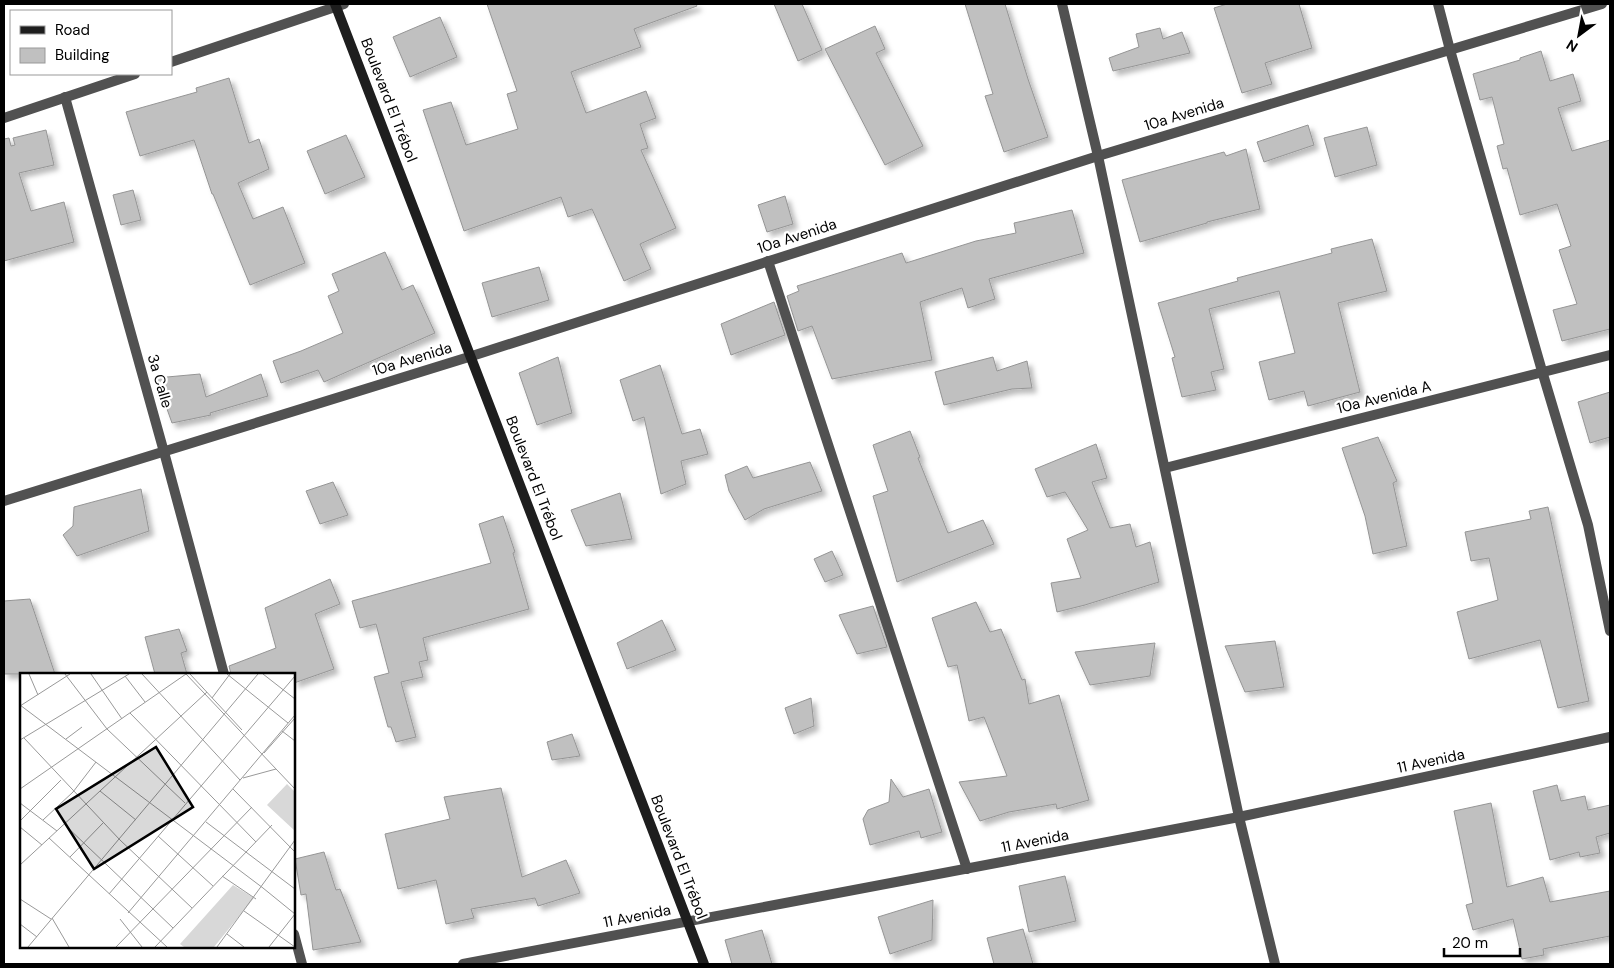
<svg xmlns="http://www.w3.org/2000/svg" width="1614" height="968" font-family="'DM Sans',sans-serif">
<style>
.building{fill:#c0c0c0;stroke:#959595;filter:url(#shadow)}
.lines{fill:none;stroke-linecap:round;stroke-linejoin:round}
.minor{stroke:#515151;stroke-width:10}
.tertiary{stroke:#515151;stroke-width:10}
.secondary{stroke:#1e1e1e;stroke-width:10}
.labels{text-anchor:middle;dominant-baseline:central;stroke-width:4.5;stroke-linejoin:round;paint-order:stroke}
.street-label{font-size:15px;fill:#000;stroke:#fff}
.inset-road{fill:none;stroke:#999;stroke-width:1}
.view{fill:#000;fill-opacity:0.15;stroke:#000;stroke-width:2.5}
.inset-edge{fill:none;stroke:#000;stroke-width:2.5}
</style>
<defs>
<filter id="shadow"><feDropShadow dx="4.5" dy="4.5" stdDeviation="2.5" flood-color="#0004"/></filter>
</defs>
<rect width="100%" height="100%" fill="#fff"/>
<g class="building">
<path d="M 487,4 L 696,4 L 697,6 L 634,29 L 641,47 L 571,72 L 586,113 L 646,91 L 656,118 L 640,124 L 648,148 L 641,150 L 676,228 L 640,244 L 651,269 L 624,281 L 592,209 L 568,217 L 561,197 L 464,231 L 423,110 L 451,102 L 466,145 L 518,129 L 507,94 L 517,91 Z"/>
<path d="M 774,4 L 802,4 L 822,50 L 798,61 Z"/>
<path d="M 965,4 L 1005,4 L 1028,79 L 1048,137 L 1004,152 L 985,96 L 993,94 Z"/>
<path d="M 1227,4 L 1299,4 L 1312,48 L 1265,63 L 1272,84 L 1242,93 L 1214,8 Z"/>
<path d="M 440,17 L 457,57 L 410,77 L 393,37 Z"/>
<path d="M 875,26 L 885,49 L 876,53 L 923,146 L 885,165 L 825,49 Z"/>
<path d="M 1160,28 L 1163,39 L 1182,32 L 1190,53 L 1113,71 L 1109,58 L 1139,47 L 1136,34 Z"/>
<path d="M 1541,51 L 1550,81 L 1573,74 L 1581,101 L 1558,108 L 1572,151 L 1610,140 L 1610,329 L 1562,341 L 1553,310 L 1577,304 L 1559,250 L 1571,246 L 1557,204 L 1520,215 L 1507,168 L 1503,169 L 1497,146 L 1504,144 L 1492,97 L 1480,100 L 1473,74 L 1520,60 L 1520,58 Z"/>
<path d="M 229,78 L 249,143 L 259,139 L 269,169 L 238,183 L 253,219 L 283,207 L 305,263 L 250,285 L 213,194 L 212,194 L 194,140 L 140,156 L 126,112 L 197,92 L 196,88 Z"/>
<path d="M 1308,125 L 1314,145 L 1264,162 L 1257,142 Z"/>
<path d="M 1367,127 L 1377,165 L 1335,177 L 1324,138 Z"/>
<path d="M 46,130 L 54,165 L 19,173 L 31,211 L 64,202 L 74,242 L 4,261 L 4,139 L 9,138 L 11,146 L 15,145 L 13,138 Z"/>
<path d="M 346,135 L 365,177 L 325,194 L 307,151 Z"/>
<path d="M 1246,149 L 1260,209 L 1207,222 L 1207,223 L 1140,242 L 1122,180 L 1224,152 L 1226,156 Z"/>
<path d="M 133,190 L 141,220 L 121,225 L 113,195 Z"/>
<path d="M 785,196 L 793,224 L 767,232 L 758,205 Z"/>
<path d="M 1072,210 L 1084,253 L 989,279 L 995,299 L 968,308 L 962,288 L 920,302 L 932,360 L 832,379 L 812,326 L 798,331 L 787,296 L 799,291 L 797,286 L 902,253 L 906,263 L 976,241 L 1016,233 L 1014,223 Z"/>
<path d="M 1372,239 L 1387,291 L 1338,303 L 1360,392 L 1308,406 L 1304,391 L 1269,400 L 1259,362 L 1295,353 L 1279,291 L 1209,309 L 1224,369 L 1211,372 L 1216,390 L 1182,397 L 1172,358 L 1175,357 L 1158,303 L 1238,281 L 1237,278 L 1332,253 L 1331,249 Z"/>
<path d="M 385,252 L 402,290 L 413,285 L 435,333 L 324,382 L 318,370 L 281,383 L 273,361 L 301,351 L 343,333 L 328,296 L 339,291 L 332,274 Z"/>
<path d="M 539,267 L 549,300 L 492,317 L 482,283 Z"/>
<path d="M 774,302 L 785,335 L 731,355 L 721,324 Z"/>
<path d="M 558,357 L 572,413 L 537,425 L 519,373 Z"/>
<path d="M 993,357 L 997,371 L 1027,361 L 1032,388 L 1012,389 L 944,405 L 935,372 Z"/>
<path d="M 660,365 L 682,434 L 700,429 L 708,454 L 681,461 L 686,484 L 661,494 L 644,417 L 633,421 L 620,380 Z"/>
<path d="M 200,374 L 206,397 L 261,374 L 268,396 L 210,413 L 211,415 L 172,423 L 156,378 Z"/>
<path d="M 1610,392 L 1610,437 L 1590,443 L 1578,402 Z"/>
<path d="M 910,431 L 920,457 L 918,458 L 948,533 L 983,520 L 994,544 L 897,582 L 873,496 L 888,491 L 873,445 Z"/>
<path d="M 1378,437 L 1397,481 L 1393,483 L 1407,546 L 1373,554 L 1365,516 L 1342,448 Z"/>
<path d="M 1096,444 L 1107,478 L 1092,482 L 1110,528 L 1130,524 L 1136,547 L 1150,542 L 1159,582 L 1085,605 L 1057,612 L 1051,583 L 1081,578 L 1067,539 L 1088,530 L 1065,492 L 1047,497 L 1035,469 Z"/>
<path d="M 810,462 L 822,491 L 764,509 L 745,520 L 729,491 L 725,475 L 747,466 L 753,478 Z"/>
<path d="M 333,482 L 348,515 L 320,524 L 306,491 Z"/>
<path d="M 141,489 L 149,531 L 77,556 L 63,535 L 73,526 L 74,507 Z"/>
<path d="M 620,493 L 632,539 L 586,546 L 571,510 Z"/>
<path d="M 1548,507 L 1589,701 L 1558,708 L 1540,640 L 1469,659 L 1457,612 L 1498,600 L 1489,558 L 1471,561 L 1465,532 L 1531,519 L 1529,511 Z"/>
<path d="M 503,516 L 515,552 L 513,553 L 529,609 L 423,638 L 428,660 L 419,662 L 423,677 L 401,682 L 416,737 L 396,742 L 391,727 L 388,727 L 374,677 L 389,673 L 376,624 L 360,628 L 352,601 L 491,563 L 479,524 Z"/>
<path d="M 832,551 L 843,575 L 825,582 L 814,559 Z"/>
<path d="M 330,579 L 340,604 L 315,614 L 334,669 L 294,683 L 294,674 L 231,674 L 229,666 L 276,648 L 265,608 Z"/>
<path d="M 30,599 L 55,674 L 4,674 L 4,601 Z"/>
<path d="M 976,602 L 990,632 L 1001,629 L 1022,680 L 1025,679 L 1029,704 L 1059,695 L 1089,800 L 1057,809 L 1056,804 L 1009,812 L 980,821 L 959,782 L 1007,776 L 984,717 L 969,721 L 957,665 L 948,667 L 932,618 Z"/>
<path d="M 873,606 L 887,647 L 857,654 L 839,615 Z"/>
<path d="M 662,620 L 676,650 L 627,669 L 617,643 Z"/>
<path d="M 179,629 L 187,651 L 181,653 L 187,674 L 155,674 L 145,637 Z"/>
<path d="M 1275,641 L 1284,687 L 1245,692 L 1225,646 Z"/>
<path d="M 1155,643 L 1150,676 L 1090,685 L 1075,652 Z"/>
<path d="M 811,698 L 814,726 L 794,734 L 785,708 Z"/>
<path d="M 572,734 L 580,756 L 552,760 L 547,742 Z"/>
<path d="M 891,779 L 903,797 L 929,789 L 942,832 L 921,838 L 919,831 L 870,845 L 863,819 L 868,810 L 889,802 Z"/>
<path d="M 1557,785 L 1561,801 L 1585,796 L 1588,810 L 1610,805 L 1610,833 L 1596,837 L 1600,853 L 1580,857 L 1579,852 L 1550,860 L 1533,791 Z"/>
<path d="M 501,788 L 522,877 L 566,860 L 580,893 L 538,906 L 535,898 L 471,909 L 474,918 L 446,924 L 436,880 L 398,889 L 385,834 L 450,819 L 444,797 Z"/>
<path d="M 1491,803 L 1507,887 L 1543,877 L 1550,902 L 1610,891 L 1610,936 L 1543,949 L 1544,955 L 1522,959 L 1513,919 L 1473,930 L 1466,905 L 1473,903 L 1454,811 Z"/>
<path d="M 324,852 L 336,890 L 340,889 L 361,942 L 313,950 L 306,894 L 301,895 L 295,859 Z"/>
<path d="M 1065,876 L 1076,921 L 1029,932 L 1019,886 Z"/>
<path d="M 933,900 L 932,940 L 890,954 L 878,917 Z"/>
<path d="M 1023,929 L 1033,964 L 994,964 L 987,938 Z"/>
<path d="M 762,930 L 772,964 L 732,964 L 725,940 Z"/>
</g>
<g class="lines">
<g class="minor">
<path d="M 1062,4 L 1098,156 L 1239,817 L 1275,964"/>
<path d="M 1438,4 L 1450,50 L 1542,371 L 1588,525 L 1610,631"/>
<path d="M 171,62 L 344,4"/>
<path d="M 65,97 L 164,452 L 224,674"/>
<path d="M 4,118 L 135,74"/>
<path d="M 768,261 L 967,869"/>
<path d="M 1165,468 L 1610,355"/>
<path d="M 4,501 L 472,356 L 1098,156 L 1602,4"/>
<path d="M 294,934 L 302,964"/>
</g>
<path class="tertiary" d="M 463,964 L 1239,817 L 1610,737"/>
<path class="secondary" d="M 335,4 L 704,964"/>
</g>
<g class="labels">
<g class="street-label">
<text transform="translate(389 100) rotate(69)">Boulevard El Trébol</text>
<text transform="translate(1184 114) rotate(-17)">10a Avenida</text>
<text transform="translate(797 236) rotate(-18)">10a Avenida</text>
<text transform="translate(412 359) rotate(-17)">10a Avenida</text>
<text transform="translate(160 381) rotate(74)">3a Calle</text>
<text transform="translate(1384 397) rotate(-14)">10a Avenida A</text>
<text transform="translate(534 478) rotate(69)">Boulevard El Trébol</text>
<text transform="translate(1431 761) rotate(-12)">11 Avenida</text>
<text transform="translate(1035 841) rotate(-11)">11 Avenida</text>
<text transform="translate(679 857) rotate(69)">Boulevard El Trébol</text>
<text transform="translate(637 916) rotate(-11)">11 Avenida</text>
</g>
</g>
<g transform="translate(20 673)">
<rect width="275" height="275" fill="#fff"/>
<path d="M 267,111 L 275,119 L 275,158 L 247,132 ZM 213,212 L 234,225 L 194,274 L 164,274 L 160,271 Z" fill="#d8d8d8"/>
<path class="inset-road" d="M 9,1 L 18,22M 45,1 L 87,56 L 165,130M 71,1 L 102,46M 122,1 L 220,107M 166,1 L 275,116M 170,1 L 222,57M 207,1 L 268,50M 243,1 L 275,26M 105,3 L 125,29M 192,25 L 210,1M 0,32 L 243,215M 0,33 L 50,1M 110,40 L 236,169M 262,58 L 275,68M 4,65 L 100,167 L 172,235M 46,66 L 62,54M 0,67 L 109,1M 244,80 L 275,45M 223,105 L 256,96M 0,116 L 166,1M 213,116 L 275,179M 80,118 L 116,147M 0,130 L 37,158M 23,147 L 53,119 L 76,89M 0,148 L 41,107M 186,149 L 275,216M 45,152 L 153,255M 0,154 L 22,172M 138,163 L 193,213M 29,165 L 147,274M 50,184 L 83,150M 0,192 L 187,19M 202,203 L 236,226M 243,215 L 275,241M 89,221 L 275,3M 0,226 L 31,246M 224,238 L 275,274M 108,240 L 275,42M 32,245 L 49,274M 100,246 L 122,274M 0,251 L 17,264M 207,261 L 224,274M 8,274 L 238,1M 96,274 L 232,134M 135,274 L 252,152M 197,274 L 275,167M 249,274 L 275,241"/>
<path class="view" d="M 136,74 L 173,134 L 74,196 L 36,136 Z"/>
<rect width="275" height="275" class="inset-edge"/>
</g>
<rect width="1614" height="968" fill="none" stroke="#000000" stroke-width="10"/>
<rect x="10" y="10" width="162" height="65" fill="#ffffff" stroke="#999999"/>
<rect x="20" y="26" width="25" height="8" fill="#1e1e1e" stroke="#999999"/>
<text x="55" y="35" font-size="15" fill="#000000">Road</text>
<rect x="20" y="48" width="25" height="15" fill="#c0c0c0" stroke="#999999"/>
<text x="55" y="60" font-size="15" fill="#000000">Building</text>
<g transform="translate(1579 35) rotate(212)" stroke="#ffffff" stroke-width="4" paint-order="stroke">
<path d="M0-4L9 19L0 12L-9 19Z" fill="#000000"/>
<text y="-8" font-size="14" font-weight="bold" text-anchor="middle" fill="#000000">N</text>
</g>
<path d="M1444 948v8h76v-8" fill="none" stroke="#000000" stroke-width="2.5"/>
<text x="1452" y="948" font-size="15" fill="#000000" stroke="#ffffff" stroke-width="4" paint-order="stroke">20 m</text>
</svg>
